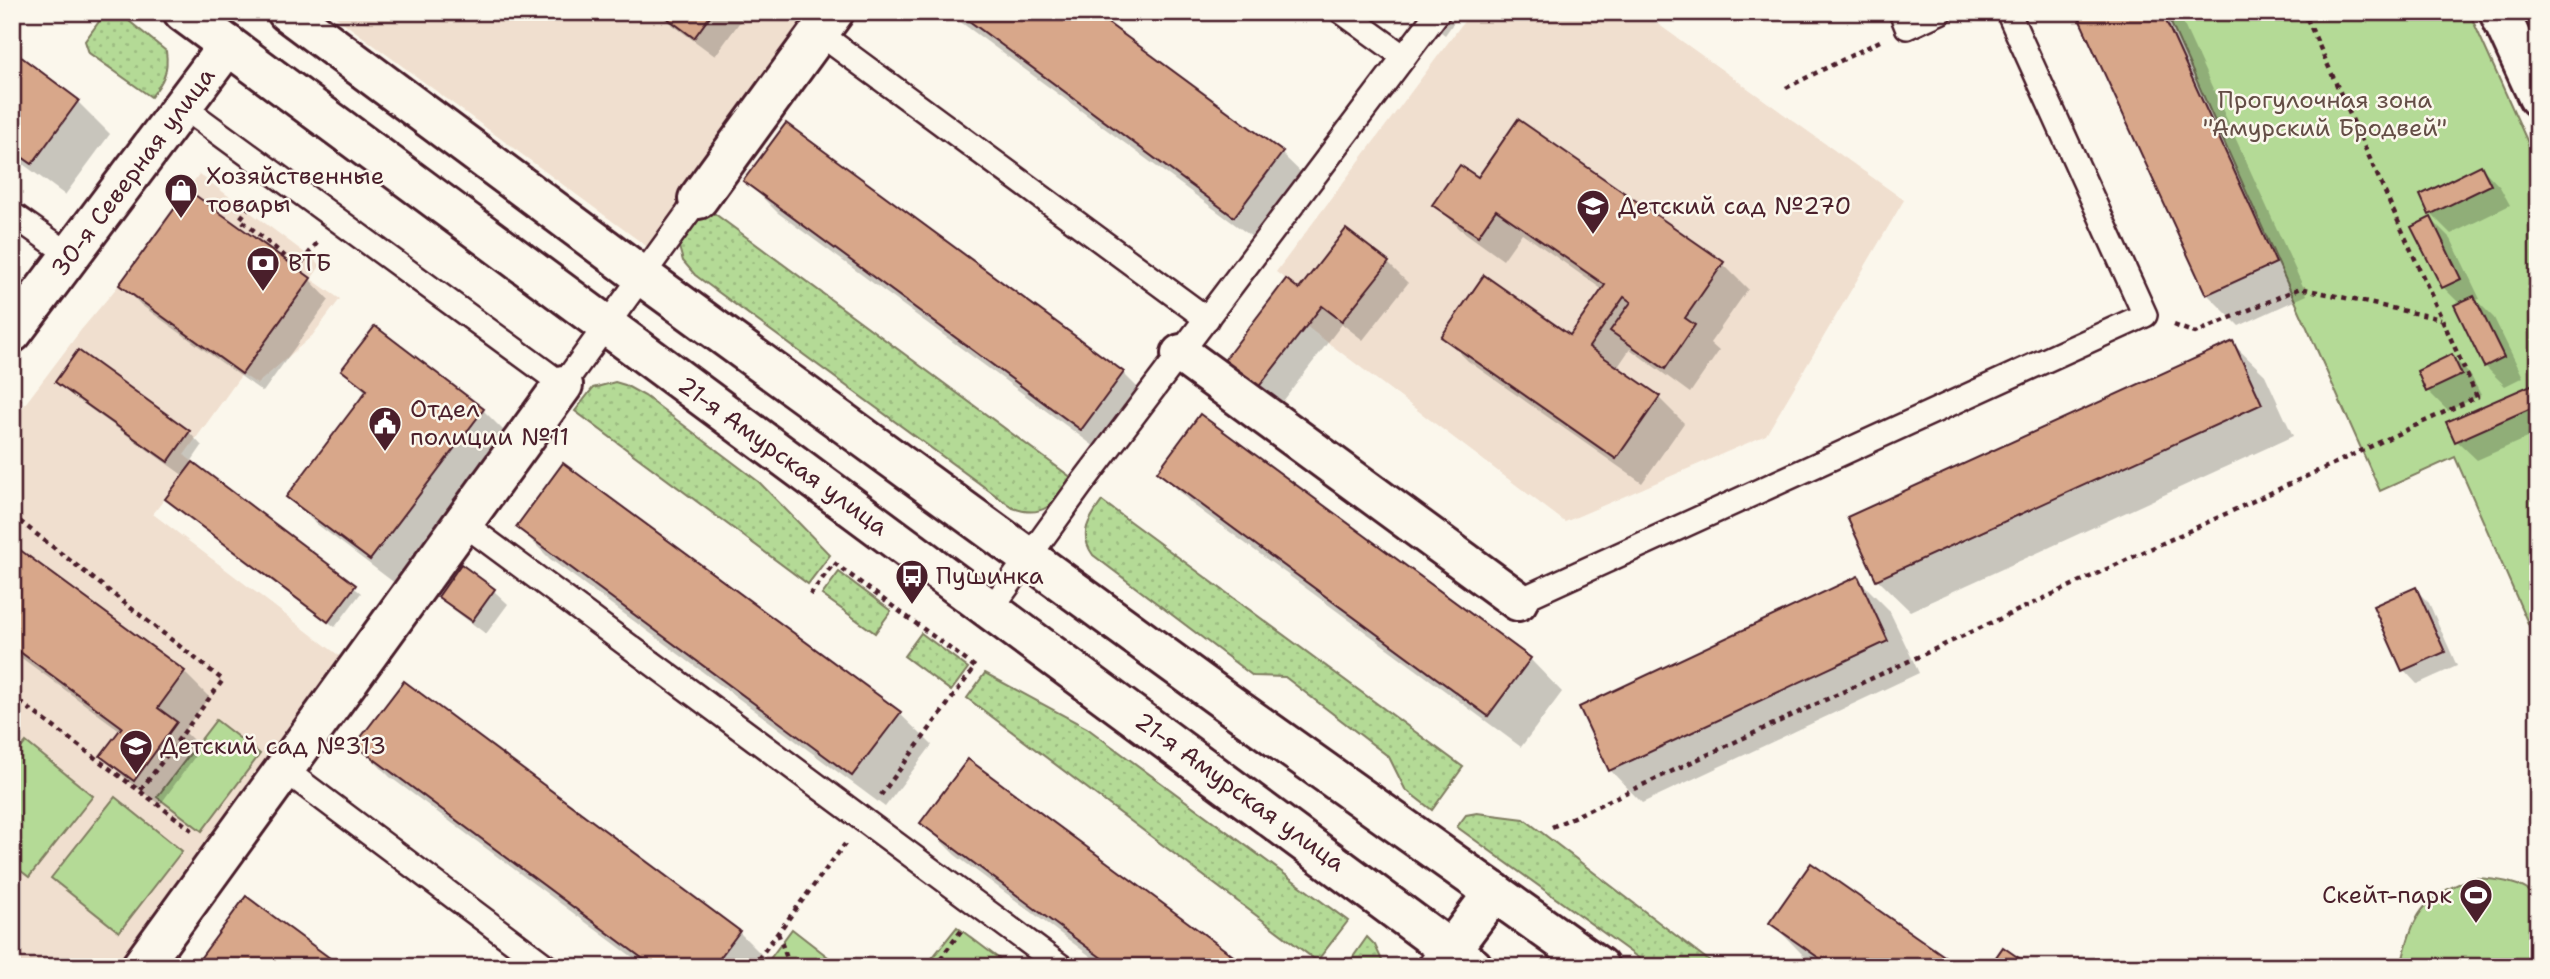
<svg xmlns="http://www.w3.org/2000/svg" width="2550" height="979" font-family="'Shantell Sans',sans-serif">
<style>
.built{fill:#f0dfcf}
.grass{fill:url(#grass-dots);stroke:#7f7c60;stroke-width:2}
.park{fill:#b4da96;stroke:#7f7c60;stroke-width:2}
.shadow{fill:#0003}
.building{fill:#d8a78a;stroke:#4a1f2b;stroke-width:2}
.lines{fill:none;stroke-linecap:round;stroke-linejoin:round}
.lane-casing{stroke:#4a1f2b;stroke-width:28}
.street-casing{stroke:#4a1f2b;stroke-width:44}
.secondary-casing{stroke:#4a1f2b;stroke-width:44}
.path{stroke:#4a1f2b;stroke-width:4.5;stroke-dasharray:5 5;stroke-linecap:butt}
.lane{stroke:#fbf7ec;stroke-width:23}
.street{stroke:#fbf7ec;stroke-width:38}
.secondary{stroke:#fbf7ec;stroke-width:38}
.labels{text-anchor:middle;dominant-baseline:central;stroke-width:5;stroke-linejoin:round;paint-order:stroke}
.park-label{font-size:24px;fill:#644e46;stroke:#fbf7ec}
.street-label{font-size:24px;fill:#4a1f2b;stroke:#fbf7ec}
.poi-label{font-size:24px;fill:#4a1f2b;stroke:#fbf7ec;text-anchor:start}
</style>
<defs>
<pattern id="grass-dots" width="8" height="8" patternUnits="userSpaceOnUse" patternTransform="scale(1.75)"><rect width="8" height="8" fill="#b4da96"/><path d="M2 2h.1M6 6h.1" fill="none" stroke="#9cbb81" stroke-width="1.8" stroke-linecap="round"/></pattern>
</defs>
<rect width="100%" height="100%" fill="#fbf7ec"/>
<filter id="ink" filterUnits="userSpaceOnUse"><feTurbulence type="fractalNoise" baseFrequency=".0143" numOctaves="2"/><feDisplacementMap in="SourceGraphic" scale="14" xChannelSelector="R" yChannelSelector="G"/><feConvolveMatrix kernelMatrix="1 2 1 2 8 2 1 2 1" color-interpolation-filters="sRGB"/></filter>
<g filter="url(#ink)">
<g class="built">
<path d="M 329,12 L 840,12 L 661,257 Z"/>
<path d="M 1471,12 L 1641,12 L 1904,200 L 1766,435 L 1565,522 L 1306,326 L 1322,306 L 1276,272 Z"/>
<path d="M 199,174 L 321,265 L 311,279 L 340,299 L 312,336 L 257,384 L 242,374 L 184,455 L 193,462 L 153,514 L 346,661 L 116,967 L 12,967 L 12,408 L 19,412 L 81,330 L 119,285 Z"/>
</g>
<g class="grass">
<path d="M 106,12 L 118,12 L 166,51 C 169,72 163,82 151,97 L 89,53 L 85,41 Z"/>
<path d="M 703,205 L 1072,478 C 1056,501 1045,520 1013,508 L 695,275 L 683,261 L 677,240 Z"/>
<path d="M 615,382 L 625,385 L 645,396 L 759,482 L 830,555 L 808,584 L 575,411 L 593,388 Z"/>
<path d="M 1102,501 L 1463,767 L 1432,810 L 1405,789 L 1389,757 L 1285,677 L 1253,676 L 1093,555 C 1078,534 1089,519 1102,501 Z"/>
<path d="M 839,572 L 891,611 L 875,633 L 822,595 Z"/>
<path d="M 921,633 L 968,668 L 951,691 L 904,656 Z"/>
<path d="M 985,673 L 1087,728 L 1348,921 L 1317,961 L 967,698 Z"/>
<path d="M 1477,813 L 1524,819 L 1717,967 L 1651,967 L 1457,827 L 1466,815 Z"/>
<path d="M 1367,937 L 1375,945 L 1385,967 L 1346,967 Z"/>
</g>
<g class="park">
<path d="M 2166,12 L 2469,12 L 2538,165 L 2538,646 L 2455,457 L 2380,491 Z"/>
<path d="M 216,720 L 260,754 L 202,831 L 157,797 Z"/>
<path d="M 26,742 L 93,796 L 29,877 L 12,864 L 12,759 Z"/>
<path d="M 115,797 L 182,851 L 119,932 L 51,878 Z"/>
<path d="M 2473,878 C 2496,879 2521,881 2538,898 L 2538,967 L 2401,967 C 2413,914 2421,898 2473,878 Z"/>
<path d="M 957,927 L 1010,967 L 925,967 Z"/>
<path d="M 792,929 L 841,967 L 764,967 Z"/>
</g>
<g class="shadow">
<path d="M 655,12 L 747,12 L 715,56 Z"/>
<path d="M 947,12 L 1090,12 L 1281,153 L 1314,185 L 1267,248 Z"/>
<path d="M 1414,12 L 1461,12 L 1445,35 Z"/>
<path d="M 2078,12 L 2178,12 L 2307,295 L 2239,326 L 2207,294 Z"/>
<path d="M 12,53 L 78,102 L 110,134 L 65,195 L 12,156 Z"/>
<path d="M 2481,167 L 2500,187 L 2510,205 L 2451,234 L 2431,214 Z"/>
<path d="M 1478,179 L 1723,264 L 1748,289 L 1710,343 L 1719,351 L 1690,393 L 1630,349 L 1617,368 L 1659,398 L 1684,423 L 1642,483 L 1468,361 L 1443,336 L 1570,338 L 1603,290 L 1522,233 L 1503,260 L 1460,229 L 1435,204 Z"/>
<path d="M 746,181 L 1123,373 L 1155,405 L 1114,461 L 778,213 Z"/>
<path d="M 2431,219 L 2451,239 L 2480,299 L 2476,300 L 2494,318 L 2523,377 L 2505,386 L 2485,366 L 2460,304 L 2443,287 Z"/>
<path d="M 1388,263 L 1408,283 L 1363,340 L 1342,324 L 1271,417 L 1238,391 L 1300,292 Z"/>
<path d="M 310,280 L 329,300 L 263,392 L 141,305 L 122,285 Z"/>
<path d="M 375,328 L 483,410 L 508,435 L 396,584 L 314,522 L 289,497 L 367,393 L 344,370 Z"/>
<path d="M 2232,343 L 2265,375 L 2293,436 L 1910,611 L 1877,579 Z"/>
<path d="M 2452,356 L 2471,376 L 2481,395 L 2448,411 L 2428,391 Z"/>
<path d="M 58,381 L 189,432 L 202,446 L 191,462 L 361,593 L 335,627 L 173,505 L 184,476 L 71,395 Z"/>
<path d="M 2538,384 L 2538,433 L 2477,460 L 2457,441 Z"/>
<path d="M 1201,417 L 1530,659 L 1562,692 L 1521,747 L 1192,504 L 1160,472 Z"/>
<path d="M 518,527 L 899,713 L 932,745 L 885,807 L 550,559 Z"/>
<path d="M 12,546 L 184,672 L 209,697 L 184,731 L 201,748 L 160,805 L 128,781 L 103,756 L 121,731 L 12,651 Z"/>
<path d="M 462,567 L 494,591 L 508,604 L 486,634 L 454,610 L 440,596 Z"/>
<path d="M 1857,578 L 1889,610 L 1919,673 L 1642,803 L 1610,770 Z"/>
<path d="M 2415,589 L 2429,603 L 2457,666 L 2417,684 L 2404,670 Z"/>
<path d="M 358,745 L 739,932 L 771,964 L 769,967 L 646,967 L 390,777 Z"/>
<path d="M 923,823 L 1245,967 L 1105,967 L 955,855 Z"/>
<path d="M 1771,922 L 1957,967 L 1821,967 L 1803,955 Z"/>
</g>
<g class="building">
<path d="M 659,12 L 713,12 L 694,38 Z"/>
<path d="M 957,12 L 1093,12 L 1283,152 L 1234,217 Z"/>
<path d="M 2076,12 L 2162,12 L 2276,263 L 2206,295 Z"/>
<path d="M 12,50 L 79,100 L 32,164 L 12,150 Z"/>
<path d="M 1518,119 L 1724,262 L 1685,318 L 1695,325 L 1665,369 L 1610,331 L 1631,302 L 1624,297 L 1589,347 L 1660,396 L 1616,459 L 1441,337 L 1484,275 L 1570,335 L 1605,285 L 1496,210 L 1478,236 L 1432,205 L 1460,165 L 1478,177 Z"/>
<path d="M 786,123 L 1124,372 L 1081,430 L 743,181 Z"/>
<path d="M 2481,165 L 2491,185 L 2429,215 L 2420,195 Z"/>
<path d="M 188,190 L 311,278 L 242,374 L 119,285 Z"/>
<path d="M 2431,217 L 2461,279 L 2442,288 L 2411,227 Z"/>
<path d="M 1346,229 L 1389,262 L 1342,321 L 1322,306 L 1250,398 L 1216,371 L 1286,279 L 1299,289 Z"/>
<path d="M 2474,296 L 2504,357 L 2484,367 L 2454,305 Z"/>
<path d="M 375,326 L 484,409 L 370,560 L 286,497 L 367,390 L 341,370 Z"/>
<path d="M 2233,341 L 2262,404 L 1876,580 L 1847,517 Z"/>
<path d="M 78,350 L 190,431 L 168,462 L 55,382 Z"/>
<path d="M 2452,354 L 2462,375 L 2426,392 L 2417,371 Z"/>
<path d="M 2538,382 L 2538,405 L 2455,442 L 2446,422 Z"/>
<path d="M 1200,414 L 1531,658 L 1488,716 L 1157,472 Z"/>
<path d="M 193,462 L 356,585 L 328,622 L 165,499 Z"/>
<path d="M 563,463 L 901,712 L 852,776 L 516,527 Z"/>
<path d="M 12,544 L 185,671 L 158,708 L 177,722 L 134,781 L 100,756 L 122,727 L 12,646 Z"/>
<path d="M 461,564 L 495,589 L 472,621 L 438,597 Z"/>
<path d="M 1858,576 L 1888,641 L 1609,771 L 1579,707 Z"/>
<path d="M 2416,587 L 2445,652 L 2402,671 L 2373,606 Z"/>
<path d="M 404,681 L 740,931 L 713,967 L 654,967 L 355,745 Z"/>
<path d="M 968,759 L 1142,888 L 1248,967 L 1114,967 L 1038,911 L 920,823 Z"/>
<path d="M 1811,863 L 1960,967 L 1832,967 L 1769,923 Z"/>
<path d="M 246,896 L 277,919 L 342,967 L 208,967 L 199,960 Z"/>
<path d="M 2003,947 L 2032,967 L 1989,967 Z"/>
</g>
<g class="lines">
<defs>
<g id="lane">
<path d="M 1342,12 L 1404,57"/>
<path d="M 1901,12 L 1907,27 L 1940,12"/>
<path d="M 819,33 L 1207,319"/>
<path d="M 182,106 L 563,385 L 698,199"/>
<path d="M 12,214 L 70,255"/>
<path d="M 463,523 L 1062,967"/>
<path d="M 1518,601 L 2145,315 L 2008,12"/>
<path d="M 991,609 L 1083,482 L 1438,12"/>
<path d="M 285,770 L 547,967"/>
</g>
<g id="street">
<path d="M 698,199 L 834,12"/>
<path d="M 12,333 L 228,45"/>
<path d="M 1181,354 L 1518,601"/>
<path d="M 141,967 L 563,385"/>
</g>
<g id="secondary">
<path d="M 183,12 L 1473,967"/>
<path d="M 287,12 L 642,276 L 1232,706 L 1599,967"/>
<path d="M 2499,12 L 2538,97"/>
<path d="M 1438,967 L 1494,892"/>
</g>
</defs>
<use href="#lane" class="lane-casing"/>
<use href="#street" class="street-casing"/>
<use href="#secondary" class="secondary-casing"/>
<g class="path">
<path d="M 1786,88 L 1882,40"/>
<path d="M 256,198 L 240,219 L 298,267"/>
<path d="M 300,271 L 298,267 L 317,243"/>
<path d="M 2174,325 L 2195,333 L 2300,288 L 2441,319"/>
<path d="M 12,392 L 20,398 L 13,407 L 12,430"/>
<path d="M 12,515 L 223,680 L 140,791"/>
<path d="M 810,595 L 834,563 L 975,667 L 881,795"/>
<path d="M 12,696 L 192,830"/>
<path d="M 1552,827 L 2477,397 L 2304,12"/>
<path d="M 778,933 L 790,967"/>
<path d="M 752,967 L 845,844"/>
<path d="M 934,967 L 961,931"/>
</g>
<use href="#lane" class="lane"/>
<use href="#street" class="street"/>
<use href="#secondary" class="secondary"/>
</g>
</g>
<defs>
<symbol id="shop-pin" viewBox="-11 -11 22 30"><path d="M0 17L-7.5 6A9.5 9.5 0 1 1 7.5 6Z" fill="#4a1f2b" stroke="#fbf7ec"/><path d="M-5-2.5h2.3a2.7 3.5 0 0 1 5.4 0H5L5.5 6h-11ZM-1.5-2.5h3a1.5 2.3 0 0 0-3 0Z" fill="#fff"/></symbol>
<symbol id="school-pin" viewBox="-11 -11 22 30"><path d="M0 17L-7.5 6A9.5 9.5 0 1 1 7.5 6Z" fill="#4a1f2b" stroke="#fbf7ec"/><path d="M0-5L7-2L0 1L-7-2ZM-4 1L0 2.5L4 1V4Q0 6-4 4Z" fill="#fff"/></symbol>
<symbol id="bank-pin" viewBox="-11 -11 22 30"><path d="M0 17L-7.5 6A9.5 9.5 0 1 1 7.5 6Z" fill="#4a1f2b" stroke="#fbf7ec"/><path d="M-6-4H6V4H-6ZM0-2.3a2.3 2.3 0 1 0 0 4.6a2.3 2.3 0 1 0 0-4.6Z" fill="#fff"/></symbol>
<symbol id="civic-pin" viewBox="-11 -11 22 30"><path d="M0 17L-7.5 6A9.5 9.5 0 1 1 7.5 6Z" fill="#4a1f2b" stroke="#fbf7ec"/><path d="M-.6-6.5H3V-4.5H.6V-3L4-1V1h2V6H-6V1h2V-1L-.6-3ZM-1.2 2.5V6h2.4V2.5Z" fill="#fff"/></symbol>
<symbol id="bus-pin" viewBox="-11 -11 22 30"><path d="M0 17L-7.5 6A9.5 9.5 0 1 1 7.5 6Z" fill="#4a1f2b" stroke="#fbf7ec"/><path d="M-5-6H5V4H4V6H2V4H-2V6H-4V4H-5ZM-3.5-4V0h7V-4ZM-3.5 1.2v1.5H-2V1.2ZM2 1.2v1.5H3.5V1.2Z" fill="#fff"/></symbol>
<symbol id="stadium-pin" viewBox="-11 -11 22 30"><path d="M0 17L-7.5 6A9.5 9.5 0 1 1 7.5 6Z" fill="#4a1f2b" stroke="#fbf7ec"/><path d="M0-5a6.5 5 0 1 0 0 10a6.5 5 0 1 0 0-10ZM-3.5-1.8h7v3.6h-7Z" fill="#fff"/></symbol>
</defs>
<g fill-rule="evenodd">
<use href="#shop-pin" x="162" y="171" width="38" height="52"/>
<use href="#school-pin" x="1574" y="187" width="38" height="52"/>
<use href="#bank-pin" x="244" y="244" width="38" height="52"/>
<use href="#civic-pin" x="366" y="404" width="38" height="52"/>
<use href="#bus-pin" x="893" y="557" width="38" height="52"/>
<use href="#school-pin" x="117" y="727" width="38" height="52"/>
<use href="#stadium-pin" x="2457" y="876" width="38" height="52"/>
</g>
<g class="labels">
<g class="park-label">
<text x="2325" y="100">Прогулочная зона<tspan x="2325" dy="28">"Амурский Бродвей"</tspan></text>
</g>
<g class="street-label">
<text transform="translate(133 172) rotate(-53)">30-я Северная улица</text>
<text transform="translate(783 456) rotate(36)">21-я Амурская улица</text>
<text transform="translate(1240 792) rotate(36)">21-я Амурская улица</text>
</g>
<g class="poi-label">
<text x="206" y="176">Хозяйственные<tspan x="206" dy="28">товары</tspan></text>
<text x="1618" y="206">Детский сад №270</text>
<text x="288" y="263">ВТБ</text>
<text x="410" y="409">Отдел<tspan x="410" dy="28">полиции №11</tspan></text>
<text x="936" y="576">Пушинка</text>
<text x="160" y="746">Детский сад №313</text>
<text x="2452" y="895" text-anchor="end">Скейт-парк</text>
</g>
</g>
<rect width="2550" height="979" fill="none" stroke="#fbf7ec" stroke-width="42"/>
<rect x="21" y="21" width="2508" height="937" fill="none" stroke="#4a1f2b" stroke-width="2.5" filter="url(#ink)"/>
</svg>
